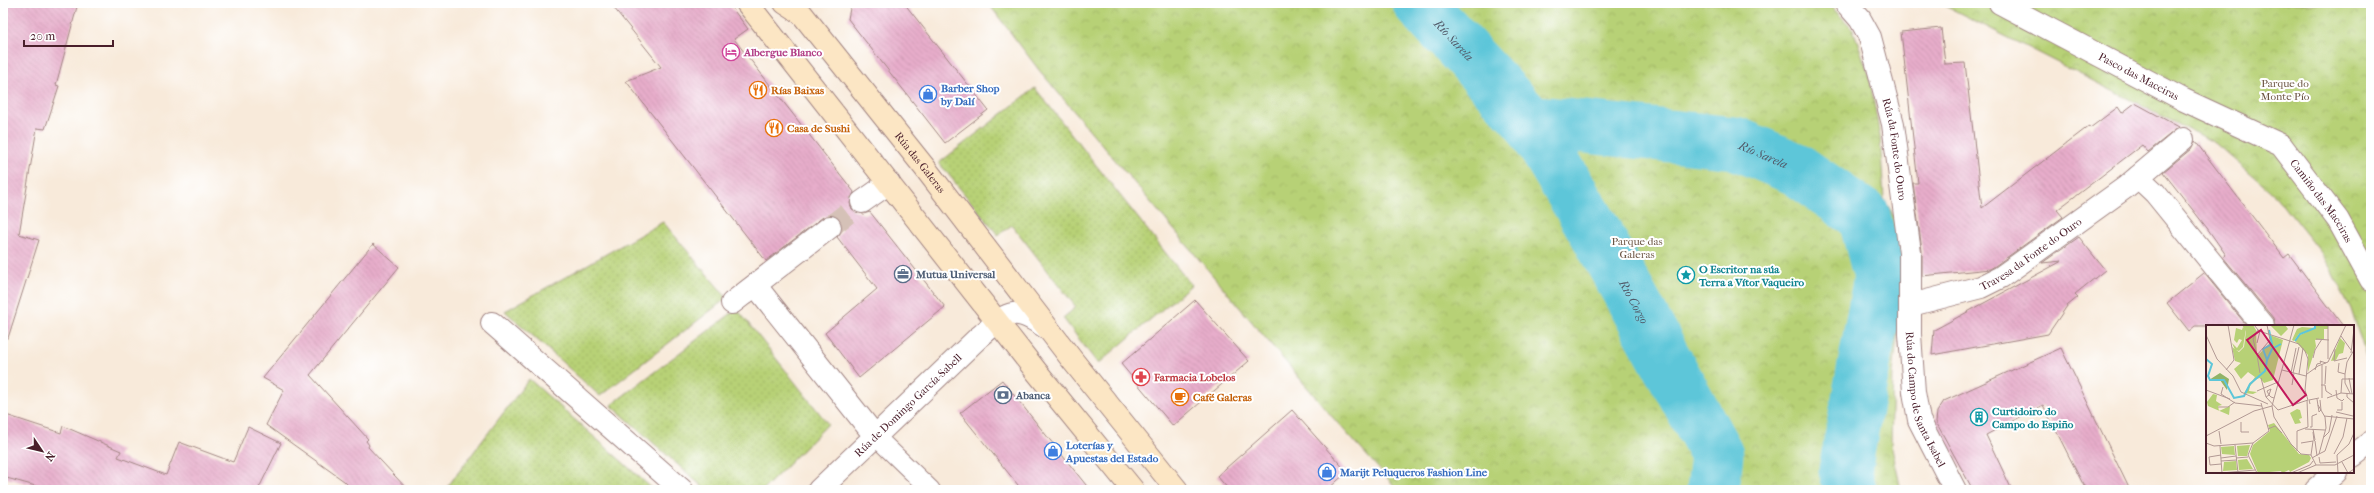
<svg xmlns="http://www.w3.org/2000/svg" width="2374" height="493" font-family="'IM FELL French Canon',serif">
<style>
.park{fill:url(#park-crowns);stroke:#807850}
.garden{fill:url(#garden-dots);stroke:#807850}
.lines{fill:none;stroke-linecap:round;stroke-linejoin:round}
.river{stroke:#5dc6d9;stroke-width:53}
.building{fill:url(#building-back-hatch)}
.street-tunnel{stroke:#d5c1b7;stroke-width:22;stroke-dasharray:22 11;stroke-linecap:butt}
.lane-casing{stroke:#a18482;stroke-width:20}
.street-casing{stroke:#a18482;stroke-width:24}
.secondary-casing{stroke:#a18482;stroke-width:24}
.lane{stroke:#fff;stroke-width:18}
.street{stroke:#fff;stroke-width:22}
.secondary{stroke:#fce6c4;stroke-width:22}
.labels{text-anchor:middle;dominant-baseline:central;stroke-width:4;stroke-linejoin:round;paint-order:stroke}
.hotel-label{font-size:11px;font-weight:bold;fill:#b23c85;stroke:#fff;text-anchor:start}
.street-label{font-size:11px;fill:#4a1f2b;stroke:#fff}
.park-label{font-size:11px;fill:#6b5442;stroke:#fff}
.shop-label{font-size:11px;font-weight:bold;fill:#366cbe;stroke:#fff;text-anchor:start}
.food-label{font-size:11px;font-weight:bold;fill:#c56008;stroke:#fff;text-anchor:start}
.culture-label{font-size:11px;font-weight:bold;fill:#0d838f;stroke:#fff;text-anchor:start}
.service-label{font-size:11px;font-weight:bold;fill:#4e5e75;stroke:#fff;text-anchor:start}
.health-label{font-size:11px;font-weight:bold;fill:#be3a42;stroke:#fff;text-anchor:start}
.water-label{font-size:12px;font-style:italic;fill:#515968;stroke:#fff}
.inset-river{fill:none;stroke:#5dc6d9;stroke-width:2}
.inset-road{fill:none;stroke:#b29994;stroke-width:1}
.view{fill:#c2185b;fill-opacity:0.15;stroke:#c2185b;stroke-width:2}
.inset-edge{fill:none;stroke:#4a1f2b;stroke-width:2}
</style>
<defs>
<pattern id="park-crowns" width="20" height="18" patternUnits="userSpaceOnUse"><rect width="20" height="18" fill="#b7d176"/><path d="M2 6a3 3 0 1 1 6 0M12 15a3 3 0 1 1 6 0" fill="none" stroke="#9fb366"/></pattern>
<pattern id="garden-dots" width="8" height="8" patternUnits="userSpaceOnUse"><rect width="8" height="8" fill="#b7d176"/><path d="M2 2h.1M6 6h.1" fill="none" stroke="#9fb366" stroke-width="1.8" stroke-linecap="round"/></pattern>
<pattern id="building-back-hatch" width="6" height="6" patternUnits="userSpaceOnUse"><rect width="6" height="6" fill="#e7adcb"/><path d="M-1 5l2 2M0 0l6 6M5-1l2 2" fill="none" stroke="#c894ae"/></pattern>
</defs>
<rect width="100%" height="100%" fill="#fff"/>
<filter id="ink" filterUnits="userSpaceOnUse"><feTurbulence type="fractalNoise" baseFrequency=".025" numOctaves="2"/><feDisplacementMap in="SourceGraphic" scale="8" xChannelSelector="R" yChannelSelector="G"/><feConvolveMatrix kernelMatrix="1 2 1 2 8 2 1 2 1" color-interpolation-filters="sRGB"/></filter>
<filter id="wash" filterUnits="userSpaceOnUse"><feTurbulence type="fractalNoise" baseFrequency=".012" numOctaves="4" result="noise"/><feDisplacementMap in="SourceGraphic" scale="16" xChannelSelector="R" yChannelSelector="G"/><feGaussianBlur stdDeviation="0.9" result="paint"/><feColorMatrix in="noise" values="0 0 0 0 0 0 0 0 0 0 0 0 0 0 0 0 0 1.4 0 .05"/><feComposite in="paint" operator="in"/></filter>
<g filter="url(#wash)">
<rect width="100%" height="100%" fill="#f8eada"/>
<g class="park">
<path d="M 988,3 L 1828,3 L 1853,29 L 1869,75 L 1880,136 L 1884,199 L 1895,218 L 1902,295 L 1893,373 L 1891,444 L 1901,490 L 1398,490 L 1334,419 L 1039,70 Z"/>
<path d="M 1940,3 L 2371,3 L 2371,373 L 2351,309 L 2323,255 L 2276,196 L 2215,143 Z"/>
</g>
<g class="garden">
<path d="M 1035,88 L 1191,285 L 1098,364 L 1063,318 L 1076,307 L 1012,225 L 998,235 L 939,163 Z"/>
<path d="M 663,222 L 727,298 L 600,396 L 505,311 Z"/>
<path d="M 737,309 L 828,424 L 763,490 L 706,490 L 611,405 Z"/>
<path d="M 529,379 L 654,490 L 445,490 Z"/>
</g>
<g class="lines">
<g class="river">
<path id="s1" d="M 1419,3 L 1529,121 L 1735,143 L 1796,169 L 1864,216 L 1880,277 L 1845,470 L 1850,490"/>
<path id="s2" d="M 1529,121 L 1595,231 L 1717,454 L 1713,490"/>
</g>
</g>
<g id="blocks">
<g class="building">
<path d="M 3,3 L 78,3 L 56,85 L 59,86 L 49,117 L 45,129 L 37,128 L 19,234 L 39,240 L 8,338 L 3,337 Z"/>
<path d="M 610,3 L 728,3 L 748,29 L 734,39 L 854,192 L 850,203 L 852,209 L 863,214 L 870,212 L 945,307 L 859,378 L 825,333 L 877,289 L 837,237 L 842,231 L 840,220 L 834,215 L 823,217 L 766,261 L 626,81 L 661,67 Z"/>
<path d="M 851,3 L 904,3 L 988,110 L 945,143 L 848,19 Z"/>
<path d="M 1941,28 L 1945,64 L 1965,63 L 1982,208 L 2089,126 L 2090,128 L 2118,107 L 2122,113 L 2135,103 L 2179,127 L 2148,152 L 2142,145 L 2057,210 L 2063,217 L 1995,266 L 1990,269 L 1922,276 L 1922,251 L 1913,183 L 1918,183 L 1901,32 Z"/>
<path d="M 2195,141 L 2284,258 L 2289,254 L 2343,326 L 2275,326 L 2273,318 L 2223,257 L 2226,255 L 2207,228 L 2163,172 L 2191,149 Z"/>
<path d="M 2079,237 L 2105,270 L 2075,294 L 2078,297 L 2067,306 L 2048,334 L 1932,355 L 1934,330 L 2062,261 L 2042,263 Z"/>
<path d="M 373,244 L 399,267 L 310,375 L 368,439 L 366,441 L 369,445 L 368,447 L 408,490 L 353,490 L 344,481 L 266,425 L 284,390 L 263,378 Z"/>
<path d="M 2204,273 L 2247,326 L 2195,326 L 2189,331 L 2167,303 Z"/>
<path d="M 1195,300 L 1249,361 L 1173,426 L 1121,364 Z"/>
<path d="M 2061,348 L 2130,490 L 2086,490 L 2043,405 L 1986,435 L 2012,490 L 1973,490 L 1936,422 L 1937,412 L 1944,401 Z"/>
<path d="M 1002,380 L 1090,490 L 1022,490 L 960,413 Z"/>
<path d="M 1292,410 L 1347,472 L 1327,490 L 1229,490 L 1217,476 Z"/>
<path d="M 3,414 L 61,433 L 63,426 L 121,451 L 118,457 L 166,475 L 179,442 L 233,462 L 248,427 L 281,443 L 258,490 L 50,490 L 3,477 Z"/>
</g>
</g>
</g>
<g filter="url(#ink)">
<use href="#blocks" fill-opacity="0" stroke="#a18482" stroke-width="1"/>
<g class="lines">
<path class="street-tunnel" d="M 830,227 L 862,202"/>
<defs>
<path id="lane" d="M 875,436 L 931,490"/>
<g id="street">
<path id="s3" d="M 1846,3 L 1860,19 L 1870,37 L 1893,124 L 1910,253 L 1910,334 L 1914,392 L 1919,420 L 1955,490"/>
<path id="s4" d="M 2000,3 L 2184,100 L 2281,145 L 2338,220 L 2371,280"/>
<path d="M 2138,177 L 2155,193 L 2263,326"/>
<path d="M 862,202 L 889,183"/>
<path d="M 756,286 L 875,436"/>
<path d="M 732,303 L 830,227"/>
<path id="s5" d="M 1911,305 L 1981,287 L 2001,277 L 2126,187 L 2183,139"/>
<path d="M 492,323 L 682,490"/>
<path d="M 2353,456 L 2371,442"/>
<path id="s6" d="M 819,490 L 978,338 C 1009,312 1012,304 1048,329"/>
<path d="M 2316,490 L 2336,472"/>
</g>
<g id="secondary">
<path d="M 747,3 L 1036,371 L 1133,490"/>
<path id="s7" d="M 785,3 L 802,14 L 925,168 L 1073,361 L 1177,490"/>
</g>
</defs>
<use href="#lane" class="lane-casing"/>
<use href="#street" class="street-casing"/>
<use href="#secondary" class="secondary-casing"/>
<use href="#lane" class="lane"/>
<use href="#street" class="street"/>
<use href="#secondary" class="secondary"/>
</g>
</g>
<defs>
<symbol id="hotel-ring" viewBox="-11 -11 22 22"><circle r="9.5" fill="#fff" stroke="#d1479c" stroke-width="1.5"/><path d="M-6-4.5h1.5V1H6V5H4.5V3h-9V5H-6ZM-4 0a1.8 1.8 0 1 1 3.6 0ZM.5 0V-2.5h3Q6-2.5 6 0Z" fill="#d1479c"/></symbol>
<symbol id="restaurant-ring" viewBox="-11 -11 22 22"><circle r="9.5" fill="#fff" stroke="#e8710a" stroke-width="1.5"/><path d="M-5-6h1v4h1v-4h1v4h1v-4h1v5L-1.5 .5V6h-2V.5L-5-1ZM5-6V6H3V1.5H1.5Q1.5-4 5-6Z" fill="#e8710a"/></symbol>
<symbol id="shop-ring" viewBox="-11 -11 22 22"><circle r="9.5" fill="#fff" stroke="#3f7fe0" stroke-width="1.5"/><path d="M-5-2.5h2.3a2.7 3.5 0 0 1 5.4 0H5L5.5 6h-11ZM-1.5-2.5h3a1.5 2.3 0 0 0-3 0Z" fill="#3f7fe0"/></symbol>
<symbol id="office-ring" viewBox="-11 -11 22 22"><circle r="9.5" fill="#fff" stroke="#5c6f8a" stroke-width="1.5"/><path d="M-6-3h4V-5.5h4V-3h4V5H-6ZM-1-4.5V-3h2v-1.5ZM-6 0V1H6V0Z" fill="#5c6f8a"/></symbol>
<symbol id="sight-ring" viewBox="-11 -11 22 22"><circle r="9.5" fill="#fff" stroke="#0f9aa8" stroke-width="1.5"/><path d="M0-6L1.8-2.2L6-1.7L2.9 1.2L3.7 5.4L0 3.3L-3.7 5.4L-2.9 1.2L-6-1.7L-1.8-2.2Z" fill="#0f9aa8"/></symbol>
<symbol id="pharmacy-ring" viewBox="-11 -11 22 22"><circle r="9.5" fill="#fff" stroke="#e0444e" stroke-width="1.5"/><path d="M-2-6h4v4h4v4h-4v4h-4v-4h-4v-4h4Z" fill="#e0444e"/></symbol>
<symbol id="bank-ring" viewBox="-11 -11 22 22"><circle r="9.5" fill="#fff" stroke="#5c6f8a" stroke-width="1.5"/><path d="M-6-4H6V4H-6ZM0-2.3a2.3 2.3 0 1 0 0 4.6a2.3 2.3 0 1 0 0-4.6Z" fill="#5c6f8a"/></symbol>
<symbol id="cafe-ring" viewBox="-11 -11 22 22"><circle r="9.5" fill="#fff" stroke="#e8710a" stroke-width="1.5"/><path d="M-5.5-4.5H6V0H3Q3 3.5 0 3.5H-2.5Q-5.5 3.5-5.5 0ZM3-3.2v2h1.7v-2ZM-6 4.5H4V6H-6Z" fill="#e8710a"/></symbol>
<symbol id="building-ring" viewBox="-11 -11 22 22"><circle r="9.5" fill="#fff" stroke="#0f9aa8" stroke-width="1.5"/><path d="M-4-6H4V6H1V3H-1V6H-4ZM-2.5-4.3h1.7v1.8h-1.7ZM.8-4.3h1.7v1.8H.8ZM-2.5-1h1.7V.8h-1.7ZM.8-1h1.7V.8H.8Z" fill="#0f9aa8"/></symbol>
</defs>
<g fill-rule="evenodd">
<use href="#hotel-ring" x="721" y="42" width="20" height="20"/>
<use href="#restaurant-ring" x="748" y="80" width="20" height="20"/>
<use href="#shop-ring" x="918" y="84" width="20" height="20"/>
<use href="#restaurant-ring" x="764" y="118" width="20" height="20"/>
<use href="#office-ring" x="893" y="264" width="20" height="20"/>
<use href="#sight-ring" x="1676" y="265" width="20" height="20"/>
<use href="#pharmacy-ring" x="1131" y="367" width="20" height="20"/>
<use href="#bank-ring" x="993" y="385" width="20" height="20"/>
<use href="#cafe-ring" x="1170" y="387" width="20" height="20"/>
<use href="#building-ring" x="1969" y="407" width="20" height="20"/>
<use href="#shop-ring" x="1043" y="441" width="20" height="20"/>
<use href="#shop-ring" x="1317" y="462" width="20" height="20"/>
</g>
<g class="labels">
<g class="hotel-label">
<text x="744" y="52">Albergue Blanco</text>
</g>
<g class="street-label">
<text stroke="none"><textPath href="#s4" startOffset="157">Paseo das Maceiras</textPath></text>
<text stroke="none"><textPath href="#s3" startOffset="157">Rúa da Fonte do Ouro</textPath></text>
<text stroke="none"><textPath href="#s7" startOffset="210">Rúa das Galeras</textPath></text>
<text stroke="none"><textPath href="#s4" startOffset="384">Camiño das Maceiras</textPath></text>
<text stroke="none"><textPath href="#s5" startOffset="132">Travesa da Fonte do Ouro</textPath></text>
<text stroke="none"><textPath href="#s3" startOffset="411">Rúa do Campo de Santa Isabel</textPath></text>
<text stroke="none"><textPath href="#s6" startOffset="123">Rúa de Domingo García-Sabell</textPath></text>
</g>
<g class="park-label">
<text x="2285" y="83">Parque do<tspan x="2285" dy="13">Monte Pío</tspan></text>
<text x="1637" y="241">Parque das<tspan x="1637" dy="13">Galeras</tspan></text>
</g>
<g class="shop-label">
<text x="941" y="88">Barber Shop<tspan x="941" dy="13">by Dalí</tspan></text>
<text x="1066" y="445">Loterías y<tspan x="1066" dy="13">Apuestas del Estado</tspan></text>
<text x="1340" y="472">Marijt Peluqueros Fashion Line</text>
</g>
<g class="food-label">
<text x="771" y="90">Rías Baixas</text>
<text x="787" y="128">Casa de Sushi</text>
<text x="1193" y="397">Café Galeras</text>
</g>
<g class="culture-label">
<text x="1699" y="269">O Escritor na súa<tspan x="1699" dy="13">Terra a Vítor Vaqueiro</tspan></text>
<text x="1992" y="411">Curtidoiro do<tspan x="1992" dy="13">Campo do Espiño</tspan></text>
</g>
<g class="service-label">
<text x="916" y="274">Mutua Universal</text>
<text x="1016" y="395">Abanca</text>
</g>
<g class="health-label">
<text x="1154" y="377">Farmacia Lobelos</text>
</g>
<g class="water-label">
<text stroke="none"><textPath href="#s1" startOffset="51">Río Sarela</textPath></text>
<text stroke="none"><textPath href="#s1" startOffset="399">Río Sarela</textPath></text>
<text stroke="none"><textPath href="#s2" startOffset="209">Río Corgo</textPath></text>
</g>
</g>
<g transform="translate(2206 325)">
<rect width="148" height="148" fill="#f8eada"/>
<path d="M 64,0 L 79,0 L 82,4 L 75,11 ZM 110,0 L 122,0 L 122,4 L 118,4 L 118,14 L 109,15 L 110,21 L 102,47 L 102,30 L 89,16 L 94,10 L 109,3 ZM 30,136 L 31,145 L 17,146 L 18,137 Z" fill="#b7d176"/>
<path d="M 14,48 L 23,54 L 21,65 L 14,55 L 3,55 Z" fill="#91b367"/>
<path d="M 36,0 L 47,0 L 50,5 L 51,31 L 64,18 L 64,10 L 77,15 L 67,55 L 58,58 L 54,53 L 50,54 L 44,61 L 43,66 L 51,67 L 47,69 L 38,68 L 49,52 L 42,47 L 35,54 L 28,44 L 35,38 L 29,36 L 26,22 L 33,27 L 38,22 L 40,6 ZM 68,98 L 93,129 L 103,130 L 105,133 L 103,137 L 84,147 L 83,145 L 76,148 L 75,146 L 52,148 L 44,129 L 47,120 L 64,106 L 62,100 Z" fill="#b7d176"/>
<path d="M 37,2 L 40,4 L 37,22 L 33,26 L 29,25 L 26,18 L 31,23 L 36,15 L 33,14 L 31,18 L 28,15 L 30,3 L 36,5 ZM 96,2 L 108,3 L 93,9 L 88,16 L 86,15 L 91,4 ZM 134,13 L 139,18 L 137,28 L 133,29 L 130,35 L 125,36 ZM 7,69 L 11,70 L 10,76 L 16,80 L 12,81 L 13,86 L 24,81 L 23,90 L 2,81 L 1,77 ZM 91,84 L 94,85 L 96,93 L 93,94 L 95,98 L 89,99 L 84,88 ZM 44,120 L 41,131 L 32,131 L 31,121 ZM 28,121 L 29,130 L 16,129 L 15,122 ZM 41,134 L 47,144 L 33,145 L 32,135 Z" fill="#b7d176"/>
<path class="inset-river" d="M 89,16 L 94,9 L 109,3 L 109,0M 0,34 L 6,39 L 2,51 L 4,55 L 18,55 L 28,73 L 38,71 L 44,59 L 59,46 L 61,35 L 57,24 L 66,19 L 63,5M 61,35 L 66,24 L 75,19"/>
<path class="inset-road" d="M 48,0 L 53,6 L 93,19 L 99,26 L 102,34 L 99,65 L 102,75 L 72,85 L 60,72 L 55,53M 122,0 L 122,34M 0,10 L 11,34 L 27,51 L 35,67 L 62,79M 135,11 L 145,25M 110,14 L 123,15M 51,18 L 54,6M 129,24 L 128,36 L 141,33M 145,28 L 148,4M 51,30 L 47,14 L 52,4M 107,33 L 109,25 L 116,14M 133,38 L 132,47 L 139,49M 116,40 L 116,73M 20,45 L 28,35 L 22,0M 76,45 L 100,51M 109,45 L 111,39 L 115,38 L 114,36 L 120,38M 54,48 L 51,30 L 64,15 L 61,0M 85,48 L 90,23M 87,48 L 93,22M 93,49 L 97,23M 101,49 L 112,41 L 122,37 L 140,0M 143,53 L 146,69M 119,59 L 120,41M 86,60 L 88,48M 115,60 L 119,60 L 120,66 L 126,70M 17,62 L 15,69 L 29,78 L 56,81M 0,65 L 24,74M 130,65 L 131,73 L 136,76 L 138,74M 51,66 L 72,57M 135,68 L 136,54 L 148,54M 141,68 L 141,72 L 148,78M 144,68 L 139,58 L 139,49 L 141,37 L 148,25M 60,72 L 63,70 L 65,64 L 61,66 L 63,70 L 65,72 L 68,73M 121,73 L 135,68 L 148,69M 111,74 L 113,87 L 115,85 L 114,75M 104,79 L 103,75 L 113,73M 66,81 L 88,0M 12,82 L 22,82 L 29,77M 131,85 L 136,85 L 136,77M 130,87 L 147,91M 118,91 L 148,94M 35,97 L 35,107 L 43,107M 104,102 L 106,102 L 106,91 L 111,89M 62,104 L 69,101 L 76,108M 99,104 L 119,105M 107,104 L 109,115 L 108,116 L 107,107M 13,106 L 15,119M 0,111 L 48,86 L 66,81 L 68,92 L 85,119 L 95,129 L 105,130M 118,112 L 123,107 L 126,90M 109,116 L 111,131M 0,118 L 8,121 L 47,118M 95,118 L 107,116 L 105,130 L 110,140M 29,120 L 32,148M 14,121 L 16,148M 91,126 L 91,106 L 102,102 L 101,75M 113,129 L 119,126 L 131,91M 128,129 L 137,112 L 141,93M 15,130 L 3,132 L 4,140 L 15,139M 113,132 L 114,138 L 130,137M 15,133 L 30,131M 30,133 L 42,132M 106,133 L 113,129 L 120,103 L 119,92 L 112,80M 15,136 L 31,135M 136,137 L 142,148 L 148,144M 15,148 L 49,145M 51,148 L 42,130 L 47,118 L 63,106 L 55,78M 85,148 L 104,140 L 107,136M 91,148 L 110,140 L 129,140 L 148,130M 132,148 L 131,130 L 143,119 L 148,108"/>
<path class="view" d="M 55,5 L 100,70 L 87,80 L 41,15 Z"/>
<rect width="148" height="148" class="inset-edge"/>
</g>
<rect width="2374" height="493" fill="none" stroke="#fff" stroke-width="16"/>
<g transform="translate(42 451) rotate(125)" stroke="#ffffff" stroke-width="3" paint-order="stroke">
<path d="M0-3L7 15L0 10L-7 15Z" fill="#4a1f2b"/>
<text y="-6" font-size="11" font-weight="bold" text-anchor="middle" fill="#4a1f2b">N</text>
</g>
<path d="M24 40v6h89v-6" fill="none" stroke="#4a1f2b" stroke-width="2"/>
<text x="30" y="40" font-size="12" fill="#4a1f2b" stroke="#ffffff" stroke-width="3" paint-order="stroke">20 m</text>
</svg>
